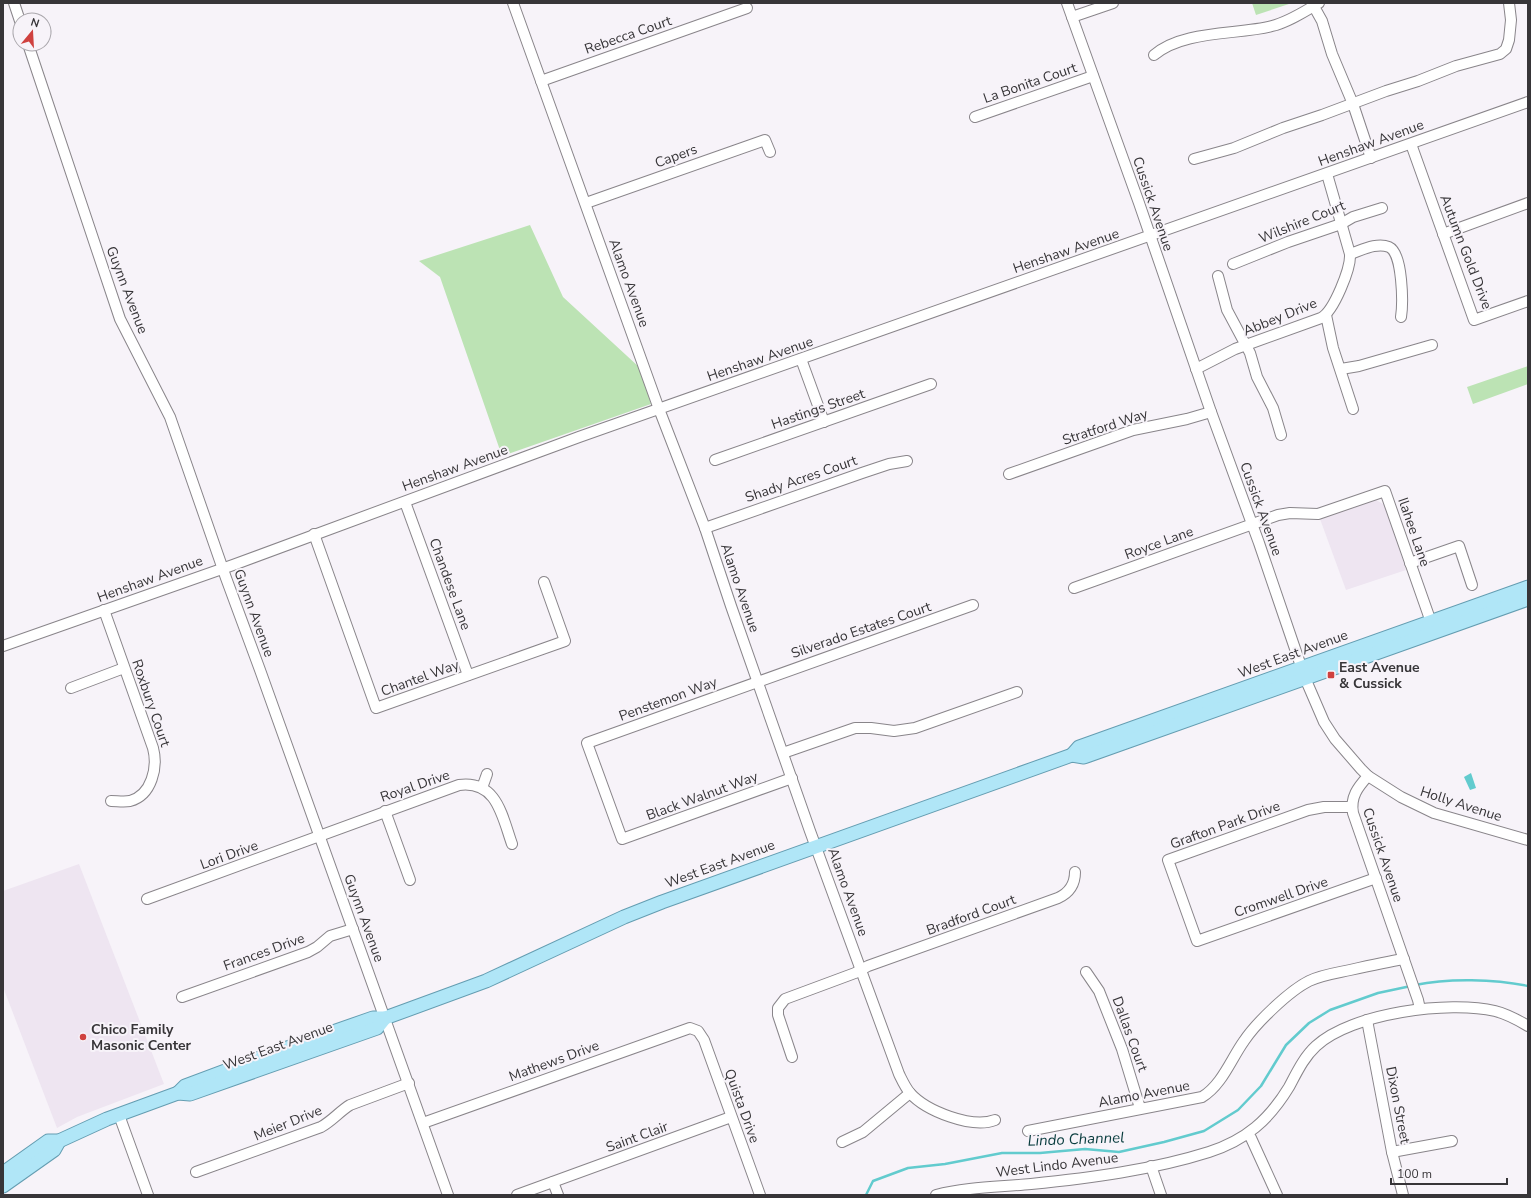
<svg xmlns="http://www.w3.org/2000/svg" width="1531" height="1198" font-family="'Nunito Sans',sans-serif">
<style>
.built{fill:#eee5f1}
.green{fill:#bce3b4}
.water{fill:#62cbce}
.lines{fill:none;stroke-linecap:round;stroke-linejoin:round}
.stream{stroke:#62cbce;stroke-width:2.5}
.minor-casing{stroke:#89858a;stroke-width:12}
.major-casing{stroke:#649db1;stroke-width:15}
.minor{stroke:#fff;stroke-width:10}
.major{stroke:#b0e6f7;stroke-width:13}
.poi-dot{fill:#cf413f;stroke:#f7f3f9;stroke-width:1.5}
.labels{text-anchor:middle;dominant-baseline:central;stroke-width:4;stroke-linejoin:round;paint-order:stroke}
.street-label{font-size:14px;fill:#373538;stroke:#f7f3f9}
.poi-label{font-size:14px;font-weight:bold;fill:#373538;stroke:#f7f3f9;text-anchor:start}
.water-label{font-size:15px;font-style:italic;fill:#093c3e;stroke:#f7f3f9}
</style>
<rect width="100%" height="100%" fill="#f7f3f9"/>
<g class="built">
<path d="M 1376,500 L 1385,505 L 1406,570 L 1346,590 L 1320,519 Z"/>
<path d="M 79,864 L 164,1084 L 77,1117 L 57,1128 L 3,987 L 3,891 Z"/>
</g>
<g class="green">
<path d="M 1252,3 L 1292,3 L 1256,15 Z"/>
<path d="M 530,225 L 563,297 L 639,367 L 651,404 L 502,456 L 440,277 L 419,261 Z"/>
<path d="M 1528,366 L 1528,384 L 1473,404 L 1467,387 Z"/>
</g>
<path class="water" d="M 1471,773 L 1476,788 L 1470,790 L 1464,777 Z"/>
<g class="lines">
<g class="stream">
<path d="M 1415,985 C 1448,978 1495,979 1528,986"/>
<path d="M 866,1195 L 873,1181 L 908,1168 L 945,1164 L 1002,1153 L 1040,1153 L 1085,1149 L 1119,1152 L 1164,1142 L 1204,1131 L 1238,1110 L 1261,1086 L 1286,1045 L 1309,1023 L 1330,1010 L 1378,993 L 1411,986"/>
</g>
<defs>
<g id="minor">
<path d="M 14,3 L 20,21"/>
<path d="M 513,3 L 659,409 L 705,528 L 731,606 L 810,831 L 899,1074 C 902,1080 905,1087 910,1093 C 926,1111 972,1129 995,1120"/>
<path d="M 1067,3 L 1139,203 L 1211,412 L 1259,543 L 1305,678 L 1324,722 L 1335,739 L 1361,769 L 1368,776 L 1401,797 L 1434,813 L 1528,840"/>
<path d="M 1312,3 L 1322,21 L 1332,54 L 1353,104 L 1371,158"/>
<path d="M 1072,17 L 1113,3"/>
<path d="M 28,44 L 120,319 L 170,417 L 226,578 L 260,670 L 448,1195"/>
<path d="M 1154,55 C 1183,30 1237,35 1272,26 C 1289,22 1305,11 1319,3"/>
<path d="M 541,81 L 747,8"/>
<path d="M 975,117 L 1093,76"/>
<path d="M 1411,144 L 1474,320 L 1528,301"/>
<path d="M 1194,159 L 1234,148 L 1283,128 L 1322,115 L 1386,91 L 1418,81 L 1456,66 L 1500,54 L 1506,49 L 1509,40 L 1511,20 L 1509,3"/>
<path d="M 586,203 L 765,140 L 770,152"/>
<path d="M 1443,234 L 1528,203"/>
<path d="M 1350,254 C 1362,250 1377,242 1389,247 C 1403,253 1403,304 1401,317"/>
<path d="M 1233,264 L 1288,242 L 1341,224 L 1353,217 L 1382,208"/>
<path d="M 1218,276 L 1227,310 L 1250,353 L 1257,377 L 1273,408 L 1281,435"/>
<path d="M 1326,315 L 1333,348 L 1353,409"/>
<path d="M 801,359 L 824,422"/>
<path d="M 1196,369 L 1235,349 L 1321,318 C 1334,311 1351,268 1350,254 L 1327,174"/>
<path d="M 1341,369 L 1359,366 L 1432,345"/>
<path d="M 715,460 L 931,384"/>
<path d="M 1009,474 L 1133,430 L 1187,419 L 1211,412"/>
<path d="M 405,502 L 468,675"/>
<path d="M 705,528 L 862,473 L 889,464 L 907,461"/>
<path d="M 314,534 L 376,708 L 565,641 L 544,582"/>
<path d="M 1410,563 L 1459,546 L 1472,585"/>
<path d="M 1074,588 L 1278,515 L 1290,513 L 1318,514 L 1385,491 L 1431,622"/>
<path d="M 104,610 L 153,748 C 158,767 152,795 130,801 C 124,802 117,801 111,801"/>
<path d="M 3,646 L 233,565 L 579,437 L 1528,102"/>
<path d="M 71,688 L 124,668"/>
<path d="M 783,753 L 855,728 L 871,728 L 894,731 L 915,728 L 1017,692"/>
<path d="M 1368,776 C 1358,787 1350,797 1353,813 L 1418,1000 L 1420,1009"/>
<path d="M 792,778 L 622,839 L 587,743 L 973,605"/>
<path d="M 482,788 L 487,774"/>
<path d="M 1352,807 L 1324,807 L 1308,810 L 1168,860 L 1197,941 L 1376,878"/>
<path d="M 385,811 L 410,880"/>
<path d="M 147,899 L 459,785 C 497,780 502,816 512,844"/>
<path d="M 1086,972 L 1099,991 L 1122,1049 L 1140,1108"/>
<path d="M 182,997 L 308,952 L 317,947 L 330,936 L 353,929"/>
<path d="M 1367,1020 L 1392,1152 L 1403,1195"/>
<path d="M 792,1057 L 778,1015 L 778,1008 L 785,999 L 855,973 L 868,966 L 1058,898 C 1069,893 1075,885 1075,872"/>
<path d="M 119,1115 L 148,1195"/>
<path d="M 423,1123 L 690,1028 L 698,1031 L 704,1040 L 760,1195"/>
<path d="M 1028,1131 L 1202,1097 C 1222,1085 1231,1059 1244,1041 C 1256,1023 1289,991 1309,981 C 1321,975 1336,973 1350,970 C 1368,966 1386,962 1404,959"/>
<path d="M 1248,1134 L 1251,1138 L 1277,1195"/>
<path d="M 842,1142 L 863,1132 L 910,1093"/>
<path d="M 1392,1152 L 1452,1141"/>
<path d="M 1151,1166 L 1161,1195"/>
<path d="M 196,1172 L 321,1127 C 332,1121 340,1111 350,1105 L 409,1083"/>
<path d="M 553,1182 L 558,1195"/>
<path d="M 517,1195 L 731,1117"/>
<path d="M 936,1195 C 966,1187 1000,1187 1031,1184 C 1090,1178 1152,1170 1209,1152 C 1246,1140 1269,1120 1289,1087 C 1297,1072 1304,1057 1316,1046 C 1351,1013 1450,1000 1495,1011 C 1507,1014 1518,1020 1528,1026"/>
</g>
<g id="major">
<path d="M 1072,755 L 1079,747 L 1528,587"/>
<path d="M 178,1093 L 185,1086 L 287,1048 L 373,1018 L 385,1018 L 486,981 L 624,917 L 662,902 L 1072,755 L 1084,757 L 1528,599"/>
<path d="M 3,1173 L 48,1141 L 59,1141 L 107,1119 L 178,1093 L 190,1094 L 377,1028 L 385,1018"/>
<path d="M 3,1186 L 54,1150 L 59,1141"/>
</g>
</defs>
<use href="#minor" class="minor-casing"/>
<use href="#major" class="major-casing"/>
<use href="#minor" class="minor"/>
<use href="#major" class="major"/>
</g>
<g class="poi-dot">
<rect x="1327" y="671" width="8" height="8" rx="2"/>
<circle cx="83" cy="1037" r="4"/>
</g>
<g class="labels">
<g class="street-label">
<text transform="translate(628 35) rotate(-19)">Rebecca Court</text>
<text transform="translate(1030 83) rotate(-19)">La Bonita Court</text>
<text transform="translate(1371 143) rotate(-20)">Henshaw Avenue</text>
<text transform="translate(676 156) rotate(-20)">Capers</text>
<text transform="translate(1153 204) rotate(71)">Cussick Avenue</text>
<text transform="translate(1302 222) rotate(-22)">Wilshire Court</text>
<text transform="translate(1066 251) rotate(-19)">Henshaw Avenue</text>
<text transform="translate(1466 252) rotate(69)">Autumn Gold Drive</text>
<text transform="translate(629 283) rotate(70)">Alamo Avenue</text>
<text transform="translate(127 290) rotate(69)">Guynn Avenue</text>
<text transform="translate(1280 317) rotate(-22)">Abbey Drive</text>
<text transform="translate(760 359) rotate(-19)">Henshaw Avenue</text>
<text transform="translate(818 409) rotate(-19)">Hastings Street</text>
<text transform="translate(1105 427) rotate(-18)">Stratford Way</text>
<text transform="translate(455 468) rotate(-20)">Henshaw Avenue</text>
<text transform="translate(801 479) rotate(-19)">Shady Acres Court</text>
<text transform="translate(1261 509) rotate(70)">Cussick Avenue</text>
<text transform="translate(1414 532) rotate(71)">Ilahee Lane</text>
<text transform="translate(1159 543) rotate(-20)">Royce Lane</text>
<text transform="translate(150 579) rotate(-20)">Henshaw Avenue</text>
<text transform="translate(450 584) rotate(70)">Chandese Lane</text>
<text transform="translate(740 588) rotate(71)">Alamo Avenue</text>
<text transform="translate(254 613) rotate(70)">Guynn Avenue</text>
<text transform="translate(861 630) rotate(-19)">Silverado Estates Court</text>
<text transform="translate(1293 654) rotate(-20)">West East Avenue</text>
<text transform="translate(420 678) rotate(-20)">Chantel Way</text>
<text transform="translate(668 699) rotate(-20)">Penstemon Way</text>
<text transform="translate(151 703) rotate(71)">Roxbury Court</text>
<text transform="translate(415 786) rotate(-19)">Royal Drive</text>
<text transform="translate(702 796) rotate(-20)">Black Walnut Way</text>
<text transform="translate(1461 804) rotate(18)">Holly Avenue</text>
<text transform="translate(1225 825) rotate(-20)">Grafton Park Drive</text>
<text transform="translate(229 855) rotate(-20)">Lori Drive</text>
<text transform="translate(1383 855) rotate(71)">Cussick Avenue</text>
<text transform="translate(720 864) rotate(-20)">West East Avenue</text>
<text transform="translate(848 892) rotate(70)">Alamo Avenue</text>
<text transform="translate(1281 897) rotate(-19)">Cromwell Drive</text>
<text transform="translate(971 915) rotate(-20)">Bradford Court</text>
<text transform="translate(364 918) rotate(70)">Guynn Avenue</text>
<text transform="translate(264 952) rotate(-20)">Frances Drive</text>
<text transform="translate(1130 1034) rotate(70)">Dallas Court</text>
<text transform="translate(278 1046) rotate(-20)">West East Avenue</text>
<text transform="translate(554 1061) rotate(-20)">Mathews Drive</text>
<text transform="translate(1144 1094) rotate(-11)">Alamo Avenue</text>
<text transform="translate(1398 1105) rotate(79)">Dixon Street</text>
<text transform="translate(742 1106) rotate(70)">Quista Drive</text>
<text transform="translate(288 1123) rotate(-22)">Meier Drive</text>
<text transform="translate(637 1137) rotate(-20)">Saint Clair</text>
<text transform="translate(1057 1165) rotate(-7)">West Lindo Avenue</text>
</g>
<g class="poi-label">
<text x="1339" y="667">East Avenue<tspan x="1339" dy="16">&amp; Cussick</tspan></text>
<text x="91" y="1029">Chico Family<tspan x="91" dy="16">Masonic Center</tspan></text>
</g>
<g class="water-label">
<text transform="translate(1076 1139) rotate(-2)">Lindo Channel</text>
</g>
</g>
<rect width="1531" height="1198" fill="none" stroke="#373538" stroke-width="8"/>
<g transform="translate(32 32) rotate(18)"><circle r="19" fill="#f7f3f9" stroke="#aaa7ac"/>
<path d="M0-3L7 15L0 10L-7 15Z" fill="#cf413f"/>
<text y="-6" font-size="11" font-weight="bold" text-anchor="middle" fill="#373538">N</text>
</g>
<path d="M1391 1178v6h116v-6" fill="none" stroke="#373538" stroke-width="2"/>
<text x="1397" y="1178" font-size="12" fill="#373538" stroke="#f7f3f9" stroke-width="3" paint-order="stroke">100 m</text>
</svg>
